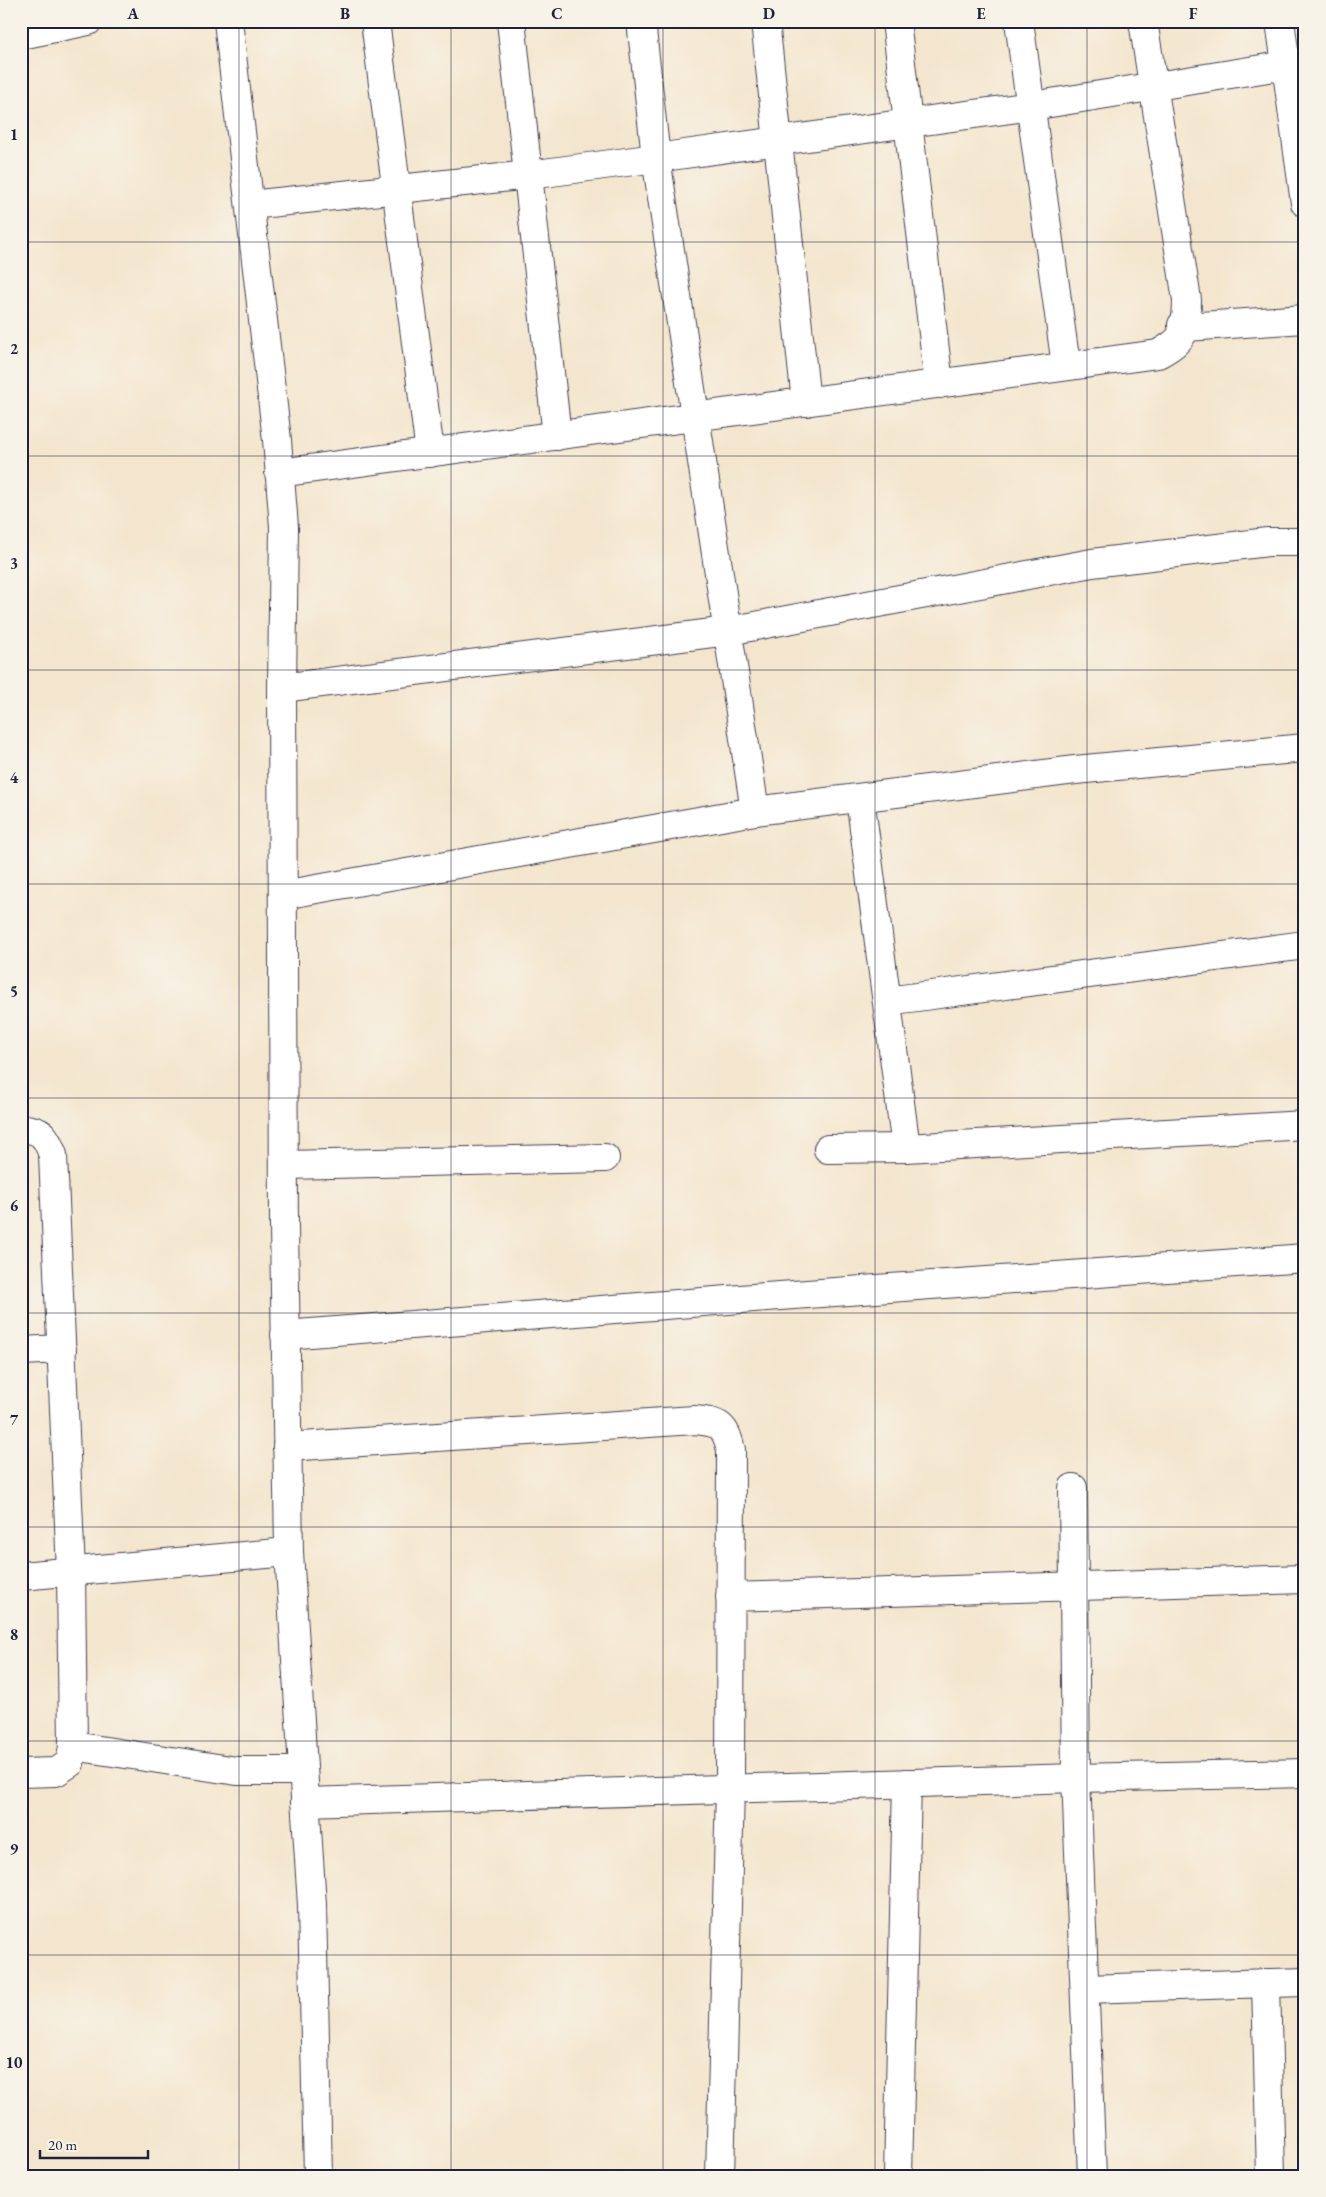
<svg xmlns="http://www.w3.org/2000/svg" width="1326" height="2197" font-family="'EB Garamond',serif">
<style>
.lines{fill:none;stroke-linecap:round;stroke-linejoin:round}
.street-casing{stroke:#423f51;stroke-width:30}
.street{stroke:#fff;stroke-width:28}
.grid{fill:none;stroke:#22223b;stroke-width:1;stroke-opacity:0.55}
.neatline{fill:none;stroke:#22223b;stroke-width:2}
.grid-label{font-size:16px;text-anchor:middle;font-weight:bold;fill:#22223b}
</style>
<rect width="100%" height="100%" fill="#f7f3e8"/>
<filter id="ink" filterUnits="userSpaceOnUse"><feTurbulence type="fractalNoise" baseFrequency=".02" numOctaves="2"/><feDisplacementMap in="SourceGraphic" scale="10" xChannelSelector="R" yChannelSelector="G"/><feConvolveMatrix kernelMatrix="1 2 1 2 8 2 1 2 1" color-interpolation-filters="sRGB"/></filter>
<filter id="wash" filterUnits="userSpaceOnUse"><feTurbulence type="fractalNoise" baseFrequency=".0096" numOctaves="4" result="noise"/><feDisplacementMap in="SourceGraphic" scale="20" xChannelSelector="R" yChannelSelector="G"/><feGaussianBlur stdDeviation="1.12" result="paint"/><feColorMatrix in="noise" values="0 0 0 0 0 0 0 0 0 0 0 0 0 0 0 0 0 1.4 0 .05"/><feComposite in="paint" operator="in"/></filter>
<g filter="url(#wash)">
<rect width="100%" height="100%" fill="#f4e6ce"/>
</g>
<g filter="url(#ink)">
<g class="lines">
<defs>
<g id="street">
<path d="M 228,21 L 277,440 L 284,527 L 282,688 L 284,1226 L 289,1552 L 312,1905 L 318,2176"/>
<path d="M 375,21 L 430,453"/>
<path d="M 511,21 L 557,436"/>
<path d="M 641,21 L 656,158 L 755,811"/>
<path d="M 765,21 L 806,402"/>
<path d="M 896,21 L 939,384"/>
<path d="M 1019,21 L 1066,366"/>
<path d="M 1280,21 L 1305,203"/>
<path d="M 21,35 L 88,21"/>
<path d="M 250,205 L 529,175 L 656,158 L 1032,106 L 1305,62"/>
<path d="M 1182,325 L 1186,327 L 1305,319"/>
<path d="M 279,473 L 1158,354 C 1187,338 1186,331 1187,300 L 1143,21"/>
<path d="M 282,688 L 728,631 L 1092,563 L 1268,542 L 1305,542"/>
<path d="M 860,798 L 906,1148"/>
<path d="M 283,895 L 755,811 L 1075,770 L 1305,748"/>
<path d="M 887,1001 L 1305,945"/>
<path d="M 21,1129 C 42,1129 46,1136 53,1155 L 71,1572 L 73,1746 L 70,1763 L 56,1772 L 21,1773"/>
<path d="M 828,1149 L 906,1148 L 1305,1125"/>
<path d="M 284,1165 L 605,1158"/>
<path d="M 285,1335 L 766,1297 L 1305,1258"/>
<path d="M 21,1351 L 62,1349"/>
<path d="M 287,1447 L 694,1420 C 720,1422 725,1425 731,1450 L 730,1789 L 720,2176"/>
<path d="M 1073,1488 L 1076,1778 L 1092,2176"/>
<path d="M 21,1576 L 289,1552"/>
<path d="M 730,1597 L 1305,1579"/>
<path d="M 73,1746 L 237,1771 L 303,1771"/>
<path d="M 305,1802 L 1076,1778 L 1305,1773"/>
<path d="M 1266,1983 L 1271,2176"/>
<path d="M 1085,1989 L 1305,1982"/>
<path d="M 898,2176 L 907,1783"/>
</g>
</defs>
<use href="#street" class="street-casing"/>
<use href="#street" class="street"/>
</g>
</g>
<path class="grid" d="M 239,21 L 239,2176M 451,21 L 451,2176M 663,21 L 663,2176M 875,21 L 875,2176M 1087,21 L 1087,2176M 21,242 L 1305,242M 21,456 L 1305,456M 21,670 L 1305,670M 21,884 L 1305,884M 21,1098 L 1305,1098M 21,1313 L 1305,1313M 21,1527 L 1305,1527M 21,1741 L 1305,1741M 21,1955 L 1305,1955"/>
<rect width="1326" height="2197" fill="none" stroke="#f7f3e8" stroke-width="55"/>
<path d="M40 2150v8h108v-8" fill="none" stroke="#22223b" stroke-width="2.5"/>
<text x="48" y="2150" font-size="15" fill="#22223b" stroke="#f7f3e8" stroke-width="4" paint-order="stroke">20 m</text>
<rect x="28" y="28" width="1270" height="2142" class="neatline"/>
<g class="grid-label">
<text x="133" y="19">A</text>
<text x="345" y="19">B</text>
<text x="557" y="19">C</text>
<text x="769" y="19">D</text>
<text x="981" y="19">E</text>
<text x="1193" y="19">F</text>
<text x="14" y="140">1</text>
<text x="14" y="354">2</text>
<text x="14" y="569">3</text>
<text x="14" y="783">4</text>
<text x="14" y="997">5</text>
<text x="14" y="1211">6</text>
<text x="14" y="1425">7</text>
<text x="14" y="1640">8</text>
<text x="14" y="1854">9</text>
<text x="14" y="2068">10</text>
</g>
</svg>
